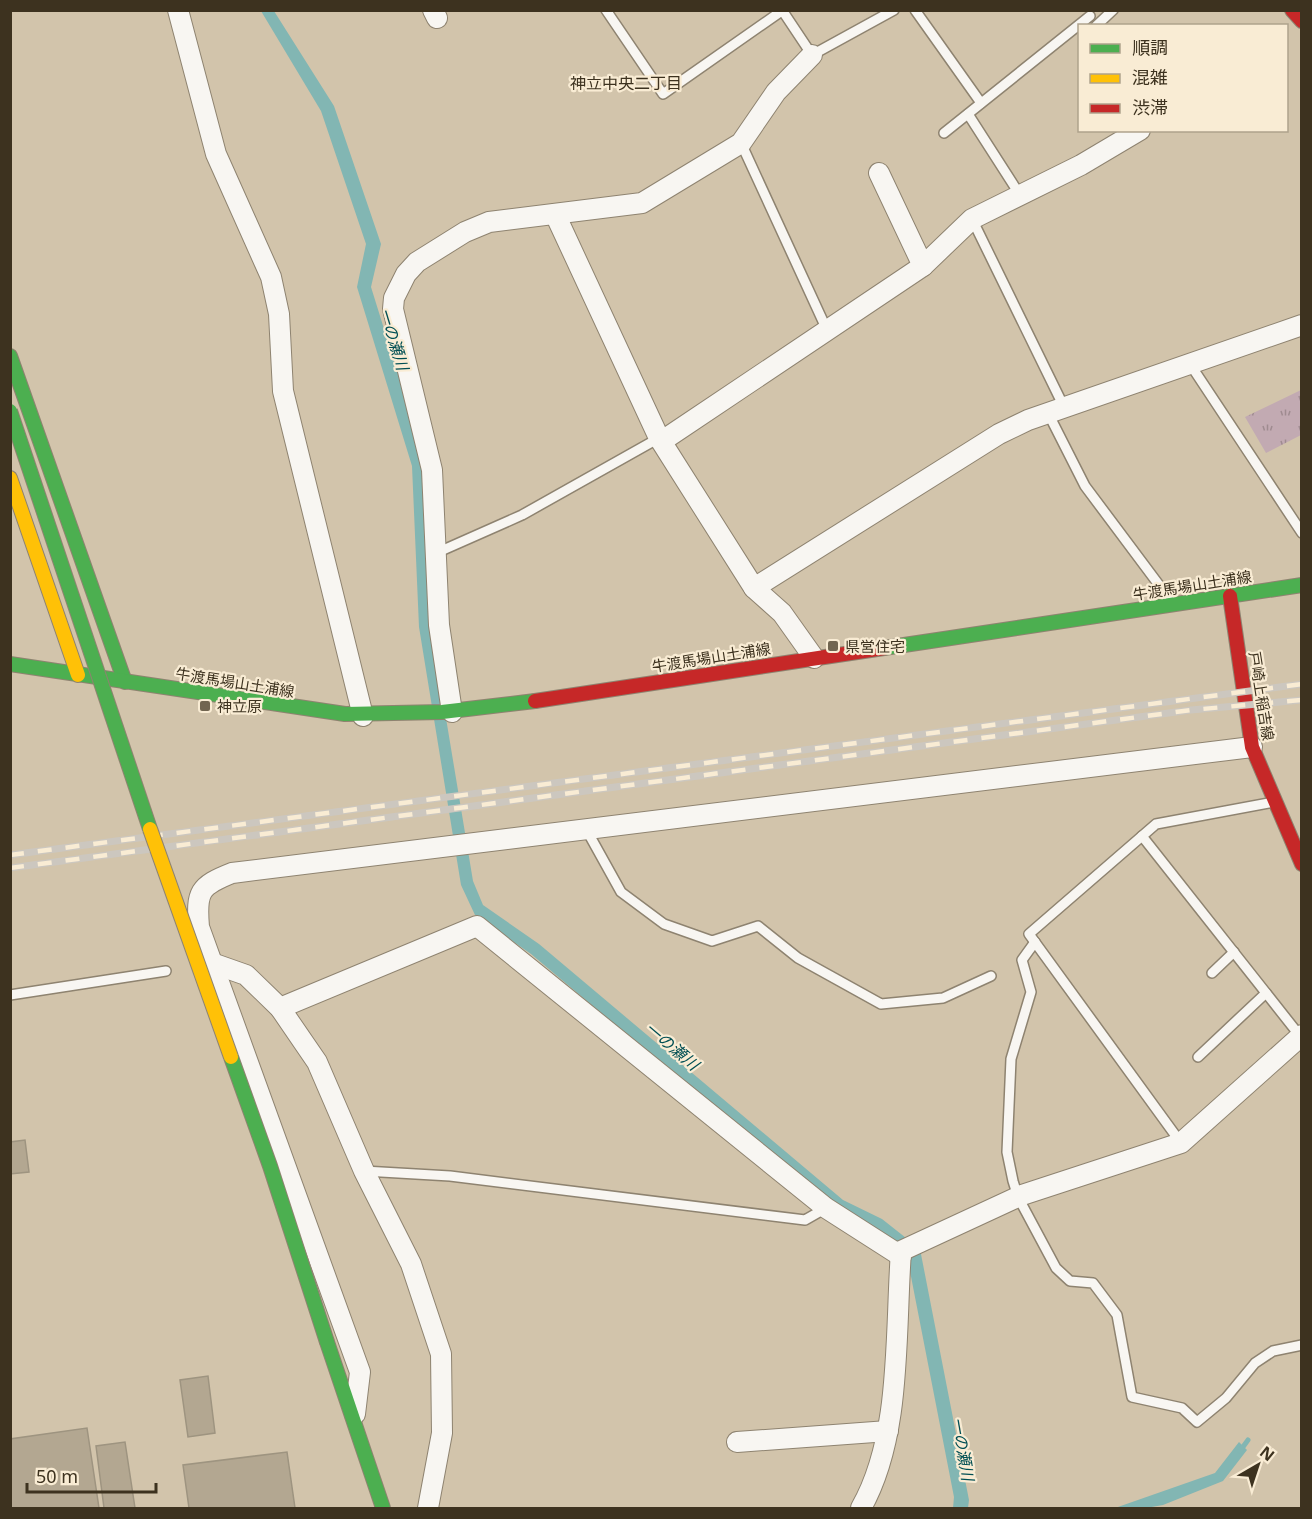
<svg xmlns="http://www.w3.org/2000/svg" width="1312" height="1519" font-family="'Noto Sans','Noto Sans JP',sans-serif">
<style>
.park{fill:url(#park-tufts)}
.water{fill:#82b6b3}
.lines{fill:none;stroke-linecap:round;stroke-linejoin:round}
.stream{stroke:#82b6b3;stroke-width:5}
.building{fill:#b3a791;stroke:#9e9480;stroke-width:1.5}
.lane-casing{stroke:#8e8370;stroke-width:12}
.street-casing{stroke:#8e8370;stroke-width:22}
.fast-casing{stroke:#8e8370;stroke-width:16}
.slow-casing{stroke:#8e8370;stroke-width:16}
.jam-casing{stroke:#8e8370;stroke-width:16}
.lane{stroke:#f8f6f2;stroke-width:9}
.street{stroke:#f8f6f2;stroke-width:20}
.fast{stroke:#4caf50;stroke-width:14}
.slow{stroke:#ffc107;stroke-width:14}
.jam{stroke:#c62828;stroke-width:14}
.rail-casing{stroke:#ccc7bf;stroke-width:7}
.rail{stroke:#f9ecd4;stroke-width:4.5;stroke-dasharray:14;stroke-linecap:butt}
.fast-bridge-casing{stroke:#8e8370;stroke-width:16;stroke-linecap:butt}
.slow-bridge-casing{stroke:#8e8370;stroke-width:16;stroke-linecap:butt}
.fast-bridge{stroke:#4caf50;stroke-width:14}
.slow-bridge{stroke:#ffc107;stroke-width:14}
.poi-dot{fill:#716550;stroke:#f9ecd4;stroke-width:2}
.labels{text-anchor:middle;dominant-baseline:central;stroke-width:4.5;stroke-linejoin:round;paint-order:stroke}
.street-label{font-size:15px;fill:#3d321f;stroke:#f9ecd4}
.poi-label{font-size:15px;fill:#3d321f;stroke:#f9ecd4;text-anchor:start}
.neighbourhood-label{font-size:16px;fill:#3d321f;stroke:#f9ecd4}
.water-label{font-size:16px;font-style:italic;fill:#004e53;stroke:#f9ecd4}
</style>
<defs>
<pattern id="park-tufts" width="24" height="20" patternUnits="userSpaceOnUse" patternTransform="scale(1.5)"><rect width="24" height="20" fill="#c2aab2"/><path d="M3 7l-1-3M5 7V3M7 7l1-3M15 17l-1-3M17 17v-4M19 17l1-3" fill="none" stroke="#9f8b90"/></pattern>
</defs>
<rect width="100%" height="100%" fill="#d2c4ab"/>
<path class="park" d="M 1301,390 L 1301,435 L 1266,453 L 1245,417 Z"/>
<g class="water">
<path d="M 261,11 L 274,11 L 334,106 L 381,244 L 371,287 L 426,464 L 443,700 L 473,881 L 483,905 L 539,944 L 843,1200 L 882,1219 L 920,1249 L 969,1500 L 968,1508 L 953,1508 L 954,1497 L 907,1256 L 837,1211 L 531,954 L 475,915 L 461,885 L 419,627 L 412,466 L 357,287 L 366,244 L 321,111 Z"/>
<path d="M 1239,1442 L 1247,1450 L 1223,1481 L 1163,1505 L 1146,1508 L 1115,1508 L 1215,1473 Z"/>
</g>
<g class="lines">
<path class="stream" d="M 1240,1451 L 1248,1440"/>
</g>
<g class="building">
<path d="M 25,1140 L 29,1172 L 10,1174 L 10,1142 Z"/>
<path d="M 208,1376 L 215,1433 L 188,1437 L 180,1380 Z"/>
<path d="M 87,1428 L 99,1508 L 10,1508 L 10,1439 Z"/>
<path d="M 125,1442 L 135,1508 L 104,1508 L 96,1446 Z"/>
<path d="M 287,1452 L 295,1508 L 189,1508 L 183,1465 Z"/>
</g>
<g class="lines">
<defs>
<g id="lane">
<path d="M 606,10 L 663,94 L 783,10"/>
<path d="M 782,10 L 812,55 L 894,10"/>
<path d="M 915,10 L 981,103"/>
<path d="M 1096,26 L 1113,10"/>
<path d="M 968,114 L 1020,195"/>
<path d="M 944,133 L 1090,16"/>
<path d="M 741,143 L 827,330"/>
<path d="M 972,219 L 1064,407"/>
<path d="M 1190,364 L 1302,533"/>
<path d="M 1048,413 L 1085,486 L 1171,601"/>
<path d="M 434,554 L 522,515 L 659,438"/>
<path d="M 586,829 L 621,892 L 664,924 L 712,941 L 758,926 L 798,958 L 881,1004 L 943,998 L 991,976"/>
<path d="M 1142,836 L 1300,1036"/>
<path d="M 1035,942 L 1022,960 L 1031,992 L 1011,1059 L 1007,1152 L 1013,1181 L 1018,1197 L 1056,1268 L 1070,1281 L 1093,1283 L 1117,1315 L 1132,1397 L 1182,1408 L 1197,1422 L 1226,1398 L 1255,1363 L 1273,1351 L 1302,1345"/>
<path d="M 1212,973 L 1234,952"/>
<path d="M 10,995 L 166,971"/>
<path d="M 1198,1057 L 1266,993"/>
<path d="M 1181,1143 L 1029,934 L 1156,824 L 1274,802"/>
<path d="M 364,1171 L 450,1176 L 805,1220 L 826,1208"/>
</g>
<g id="street">
<path d="M 178,10 L 216,154 L 271,277 L 279,314 L 283,391 L 363,716"/>
<path d="M 433,10 L 437,18"/>
<path d="M 879,173 L 923,266"/>
<path d="M 555,214 L 659,438 L 754,588 L 782,613 L 814,658"/>
<path d="M 659,438 L 668,437 L 923,266 L 972,219 L 1081,165 L 1140,130"/>
<path d="M 754,588 L 999,434 L 1028,420 L 1302,325"/>
<path d="M 452,712 L 439,625 L 432,470 L 393,309 L 394,298 L 406,274 L 417,262 L 465,232 L 489,222 L 642,203 L 741,143 L 776,92 L 812,55"/>
<path d="M 212,963 L 246,975 L 280,1008 L 317,1062 L 364,1171 L 411,1264 L 441,1354 L 442,1433 L 428,1508"/>
<path d="M 280,1008 L 477,926 L 826,1208 L 901,1256"/>
<path d="M 355,1414 L 360,1372 L 199,927 C 196,892 199,886 232,873 L 1252,747"/>
<path d="M 737,1442 L 888,1431"/>
<path d="M 861,1508 C 902,1436 895,1333 901,1251 L 1022,1195 L 1181,1143 L 1302,1035"/>
</g>
<g id="fast">
<path d="M 10,356 L 125,682"/>
<path d="M 884,648 L 1302,585"/>
<path d="M 10,664 L 345,714 L 442,712 L 535,701"/>
<path d="M 327,1342 L 383,1508"/>
</g>
<path id="slow" d="M 10,478 L 78,675"/>
<g id="jam">
<path d="M 1292,10 L 1302,21"/>
<path d="M 1230,596 L 1252,747 L 1302,864"/>
<path d="M 535,701 L 884,648"/>
</g>
</defs>
<use href="#lane" class="lane-casing"/>
<use href="#street" class="street-casing"/>
<use href="#fast" class="fast-casing"/>
<use href="#slow" class="slow-casing"/>
<use href="#jam" class="jam-casing"/>
<use href="#lane" class="lane"/>
<use href="#street" class="street"/>
<use href="#fast" class="fast"/>
<use href="#slow" class="slow"/>
<use href="#jam" class="jam"/>
<defs>
<g id="rail">
<path d="M 10,855 L 1302,684"/>
<path d="M 10,868 L 1191,710 L 1302,700"/>
</g>
</defs>
<use href="#rail" class="rail-casing"/>
<use href="#rail" class="rail"/>
<defs>
<g id="fast-bridge">
<path d="M 10,411 L 150,829"/>
<path d="M 231,1057 L 270,1166 L 327,1342"/>
</g>
<path id="slow-bridge" d="M 150,829 L 231,1057"/>
</defs>
<use href="#fast-bridge" class="fast-bridge-casing"/>
<use href="#slow-bridge" class="slow-bridge-casing"/>
<use href="#fast-bridge" class="fast-bridge"/>
<use href="#slow-bridge" class="slow-bridge"/>
</g>
<g class="poi-dot">
<rect x="827" y="640" width="12" height="12" rx="3"/>
<rect x="199" y="700" width="12" height="12" rx="3"/>
</g>
<g class="labels">
<g class="street-label">
<text transform="translate(1192 585) rotate(-9)">牛渡馬場山土浦線</text>
<text transform="translate(711 657) rotate(-9)">牛渡馬場山土浦線</text>
<text transform="translate(235 682) rotate(9)">牛渡馬場山土浦線</text>
<text transform="translate(1262 696) rotate(81)">戸崎上稲吉線</text>
</g>
<g class="poi-label">
<text x="845" y="646">県営住宅</text>
<text x="217" y="706">神立原</text>
</g>
<g class="neighbourhood-label">
<text x="626" y="83">神立中央二丁目</text>
</g>
<g class="water-label">
<text transform="translate(394 339) rotate(73)">一の瀬川</text>
<text transform="translate(672 1046) rotate(40)">一の瀬川</text>
<text transform="translate(963 1449) rotate(80)">一の瀬川</text>
</g>
</g>
<rect width="1312" height="1519" fill="none" stroke="#3d321f" stroke-width="24"/>
<rect x="1078" y="24" width="210" height="108" fill="#f9ecd4" stroke="#aea28c" stroke-width="1.5"/>
<rect x="1090" y="44" width="30" height="9" fill="#4caf50" stroke="#aea28c" stroke-width="1.5"/>
<text x="1132" y="54" font-size="18" fill="#3d321f">順調</text>
<rect x="1090" y="74" width="30" height="9" fill="#ffc107" stroke="#aea28c" stroke-width="1.5"/>
<text x="1132" y="84" font-size="18" fill="#3d321f">混雑</text>
<rect x="1090" y="104" width="30" height="9" fill="#c62828" stroke="#aea28c" stroke-width="1.5"/>
<text x="1132" y="114" font-size="18" fill="#3d321f">渋滞</text>
<g transform="translate(1258 1465) rotate(39)" stroke="#f9ecd4" stroke-width="4.5" paint-order="stroke">
<path d="M0-4.5L10 22L0 15L-10 22Z" fill="#3d321f"/>
<text y="-9" font-size="16" font-weight="bold" text-anchor="middle" fill="#3d321f">N</text>
</g>
<path d="M27 1483v9h129v-9" fill="none" stroke="#3d321f" stroke-width="3"/>
<text x="36" y="1483" font-size="18" fill="#3d321f" stroke="#f9ecd4" stroke-width="4.5" paint-order="stroke">50 m</text>
</svg>
